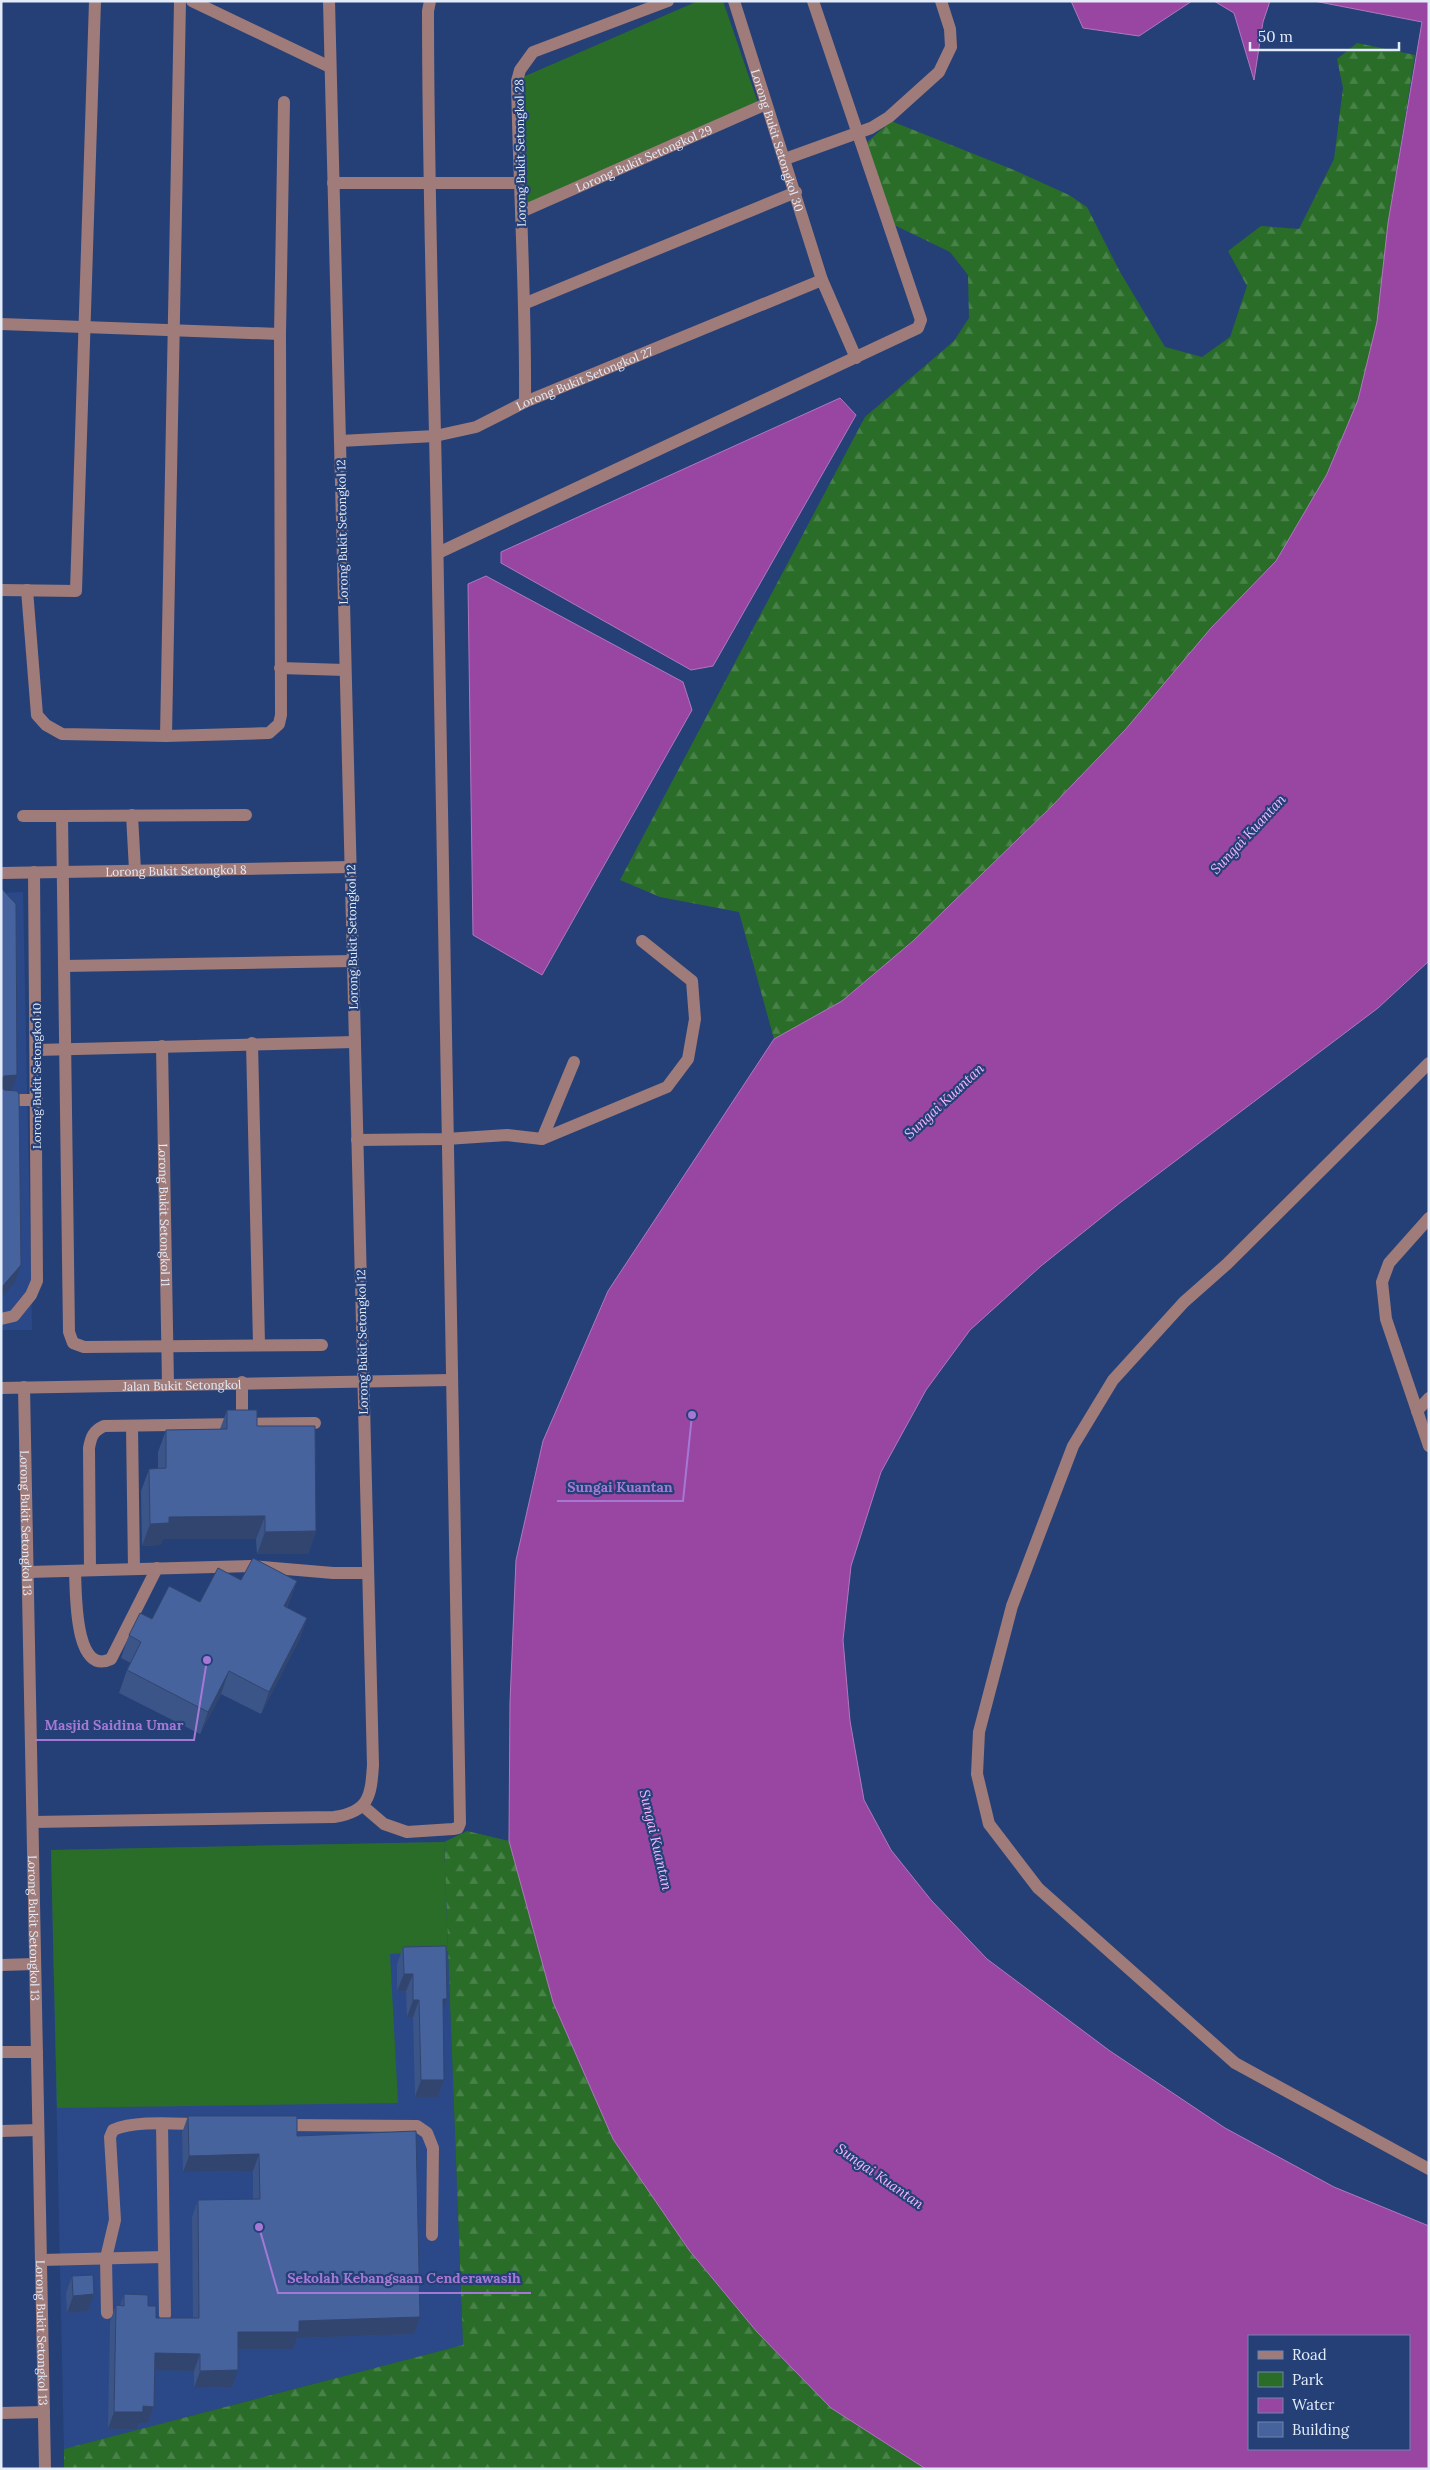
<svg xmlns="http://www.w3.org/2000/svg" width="1430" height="2470" font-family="Lora,serif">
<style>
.built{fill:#2b4988}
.forest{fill:url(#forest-firs)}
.park{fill:#2a6d29}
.water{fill:#9946a3;stroke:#b078bd;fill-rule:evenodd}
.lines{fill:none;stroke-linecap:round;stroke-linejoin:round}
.minor{stroke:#9f7b79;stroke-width:12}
.wall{fill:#3c5588}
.shaded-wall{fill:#31456f}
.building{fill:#46639e;stroke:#31456f}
.labels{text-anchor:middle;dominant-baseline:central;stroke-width:4.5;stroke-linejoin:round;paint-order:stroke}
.street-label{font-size:12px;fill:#e4ebf9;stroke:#254077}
.water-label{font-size:14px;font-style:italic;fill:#f7b8fe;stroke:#254077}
.leader{fill:none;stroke:#a578d6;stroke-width:2}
.callout-dot{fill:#a578d6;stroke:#254077;stroke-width:2}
.callout-label{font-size:14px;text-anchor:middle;font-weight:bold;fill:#a578d6;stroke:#254077;stroke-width:4.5;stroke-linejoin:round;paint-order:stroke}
</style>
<defs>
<pattern id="forest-firs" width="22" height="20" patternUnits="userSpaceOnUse" patternTransform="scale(1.25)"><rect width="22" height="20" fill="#2a6d29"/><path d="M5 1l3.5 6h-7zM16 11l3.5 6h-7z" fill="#498249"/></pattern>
</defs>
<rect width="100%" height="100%" fill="#254077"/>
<g class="built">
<path d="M 23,892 L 32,1330 L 1,1330 L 1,893 Z"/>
<path d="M 444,1842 L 463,2345 L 64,2449 L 51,1850 Z"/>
</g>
<g class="forest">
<path d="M 1357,43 L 1415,55 L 1388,223 L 1377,322 L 1358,400 L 1327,474 L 1276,561 L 1211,628 L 1125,730 L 1052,806 L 913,941 L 842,1001 L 774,1039 L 739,912 L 660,897 L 620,880 L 865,417 L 954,341 L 969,318 L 968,275 L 950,252 L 890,223 L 865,144 L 891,121 L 1014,170 L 1069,195 L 1087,207 L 1120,272 L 1165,347 L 1202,357 L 1230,337 L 1247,286 L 1228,251 L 1261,226 L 1299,229 L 1334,159 L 1343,88 L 1337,59 Z"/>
<path d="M 467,1831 L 509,1841 L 553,2002 L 613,2139 L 689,2250 L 757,2332 L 831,2408 L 926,2469 L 64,2469 L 64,2449 L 463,2345 L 444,1842 Z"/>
</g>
<g class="park">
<path d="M 698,1 L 723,1 L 759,106 L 522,207 L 523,77 Z"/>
<path d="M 444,1842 L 448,1951 L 390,1954 L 398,2103 L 57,2108 L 51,1850 Z"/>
</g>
<g class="water">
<path d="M 1071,1 L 1192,1 L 1139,36 L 1083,28 Z"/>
<path d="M 1214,1 L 1270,1 L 1263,22 L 1254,80 L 1234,13 Z"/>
<path d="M 1314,1 L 1429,1 L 1429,961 L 1378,1008 L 1121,1202 L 1041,1266 L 970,1330 L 926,1390 L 881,1472 L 851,1566 L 843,1640 L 850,1721 L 864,1800 L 891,1850 L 931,1900 L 987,1959 L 1110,2051 L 1225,2128 L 1334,2187 L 1429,2226 L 1429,2469 L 926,2469 L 831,2408 L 757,2332 L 689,2250 L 613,2139 L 553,2002 L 509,1841 L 510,1702 L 516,1560 L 543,1441 L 608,1291 L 774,1039 L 842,1001 L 913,941 L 1052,806 L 1125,730 L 1211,628 L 1276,561 L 1327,474 L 1358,400 L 1377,322 L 1388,223 L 1422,22 ZM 1409,2336 L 1409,2449 L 1249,2449 L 1249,2336 Z"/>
<path d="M 840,398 L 856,415 L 713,666 L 691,670 L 501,563 L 501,552 Z"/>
<path d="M 486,576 L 683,682 L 692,710 L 542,975 L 473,935 L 468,584 Z"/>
</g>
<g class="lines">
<g class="minor">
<path d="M 192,1 L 330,67"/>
<path id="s1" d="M 734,1 L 822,280 L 856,358"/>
<path d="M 785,159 L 871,128 L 889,117 L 939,72 L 951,47 L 950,29 L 941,1"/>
<path d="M 333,183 L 519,183"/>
<path id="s2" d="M 521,212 L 766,104"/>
<path d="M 526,303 L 796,192"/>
<path d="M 1,324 L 280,334"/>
<path d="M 525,402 C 526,295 519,188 517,81 L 520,70 L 533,52 L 668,1"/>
<path id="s3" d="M 340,441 L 435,436 L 476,427 L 525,402 L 822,280"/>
<path d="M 438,553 L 918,328 L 921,320 L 813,1"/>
<path d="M 1,590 L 76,591 L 95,1"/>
<path d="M 27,590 L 37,715 L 46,725 L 62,734 L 166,736 L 269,733 L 279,724 L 281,715 L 280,334 L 284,102"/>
<path d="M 280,668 L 345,670"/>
<path d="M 166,736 L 180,1"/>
<path d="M 132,815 L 135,870"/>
<path d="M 246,815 L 62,816 L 69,1332 L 73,1343 L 84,1347 L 322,1345"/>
<path d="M 23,816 L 62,816"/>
<path id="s4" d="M 1,873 L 351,867"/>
<path d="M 64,966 L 353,961"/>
<path d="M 252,1043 L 259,1344"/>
<path id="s5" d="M 162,1046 L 168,1384"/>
<path d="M 36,1050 L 355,1042"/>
<path d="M 1429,1063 L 1227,1264 L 1184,1302 L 1113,1380 L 1073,1446 L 1012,1606 L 979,1732 L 977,1774 L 989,1824 L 1038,1888 L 1235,2063 L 1429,2169"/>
<path d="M 1,1100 L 37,1100"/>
<path d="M 542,1139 L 574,1062"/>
<path d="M 357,1140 L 446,1139 L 507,1135 L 542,1139 L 667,1087 L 688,1059 L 695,1019 L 692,981 L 642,941"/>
<path d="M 1429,1218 L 1389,1263 L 1382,1282 L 1386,1319 L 1429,1446"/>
<path d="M 1,1319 L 14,1316 L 31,1295 L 37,1281 L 34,872"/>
<path d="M 242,1382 L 242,1424"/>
<path id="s6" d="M 24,1387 L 45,2469"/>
<path id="s7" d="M 1,1388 L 451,1380"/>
<path d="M 1417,1411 L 1429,1398"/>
<path d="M 132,1426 L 134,1569"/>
<path d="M 90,1570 L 89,1448 C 91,1437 93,1431 104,1426 L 315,1423"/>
<path d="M 75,1571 C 76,1591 74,1677 111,1659 L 157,1568"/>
<path d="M 28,1572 L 252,1566 L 333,1573 L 368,1573"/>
<path d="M 363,1806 L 384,1824 L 407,1832 L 453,1829 L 458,1828 L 460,1823 C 452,1410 445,997 438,585 C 435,393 428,203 428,11 L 430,1"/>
<path d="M 33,1822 L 334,1817 C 369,1812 371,1796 373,1765 L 329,1"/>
<path d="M 1,1965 L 35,1964"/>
<path d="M 1,2052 L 37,2052"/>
<path d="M 162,2124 L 165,2315"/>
<path d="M 282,2125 L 417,2126 L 427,2133 L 433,2148 L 432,2235"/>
<path d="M 1,2131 L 38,2130"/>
<path d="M 41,2260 L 164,2257"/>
<path d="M 107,2313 L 106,2258 L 115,2220 L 110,2137 L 113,2130 C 136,2120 176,2124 202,2124"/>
<path d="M 1,2413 L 44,2412"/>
</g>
</g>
<g class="wall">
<path d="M 227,1410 L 257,1426 L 316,1531 L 308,1554 L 257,1554 L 256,1539 L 163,1539 L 160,1545 L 142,1546 L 141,1491 L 149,1469 L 158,1469 L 158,1452 L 166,1430 L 220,1429 Z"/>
<path d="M 241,1580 L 297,1581 L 287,1608 L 307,1618 L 299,1640 L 261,1714 L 221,1694 L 200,1734 L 119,1693 L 127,1670 L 131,1663 L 121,1658 L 129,1635 L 152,1619 L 200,1602 Z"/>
<path d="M 403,1947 L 443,2010 L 444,2080 L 438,2097 L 415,2097 L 413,2017 L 407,2017 L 406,1991 L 397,1991 L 397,1964 Z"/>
<path d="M 188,2116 L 297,2136 L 414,2334 L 297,2338 L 293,2349 L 238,2349 L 232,2387 L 194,2388 L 194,2371 L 155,2370 L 154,2407 L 148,2423 L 139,2423 L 137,2429 L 108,2429 L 110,2322 L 116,2305 L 120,2306 L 124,2294 L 148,2306 L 156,2318 L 193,2318 L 192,2217 L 198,2200 L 253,2199 L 253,2171 L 183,2172 L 182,2133 Z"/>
<path d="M 72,2276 L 94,2294 L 88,2311 L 67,2313 L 66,2293 Z"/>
</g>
<g class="shaded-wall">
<path d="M 17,1075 L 11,1092 L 1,1093 L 1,1080 L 4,1076 Z"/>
<path d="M 21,1265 L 15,1282 L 1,1298 L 1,1288 Z"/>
<path d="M 265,1516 L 256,1539 L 163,1539 L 160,1545 L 142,1546 L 150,1524 L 169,1517 Z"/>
<path d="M 316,1531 L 308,1554 L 257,1554 L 265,1532 Z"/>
<path d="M 297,1581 L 289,1603 L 276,1629 L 284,1606 Z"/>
<path d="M 307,1618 L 299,1640 L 261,1714 L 269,1692 Z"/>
<path d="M 229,1671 L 221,1694 L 200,1734 L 208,1712 Z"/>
<path d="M 404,1974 L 413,1974 L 406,1991 L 397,1991 Z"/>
<path d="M 443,1999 L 447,1999 L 441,2016 Z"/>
<path d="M 413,2000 L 419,2000 L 413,2017 L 407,2017 Z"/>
<path d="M 421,2080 L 444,2080 L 438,2097 L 415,2097 Z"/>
<path d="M 259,2154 L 253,2171 L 183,2172 L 189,2156 Z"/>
<path d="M 94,2294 L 88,2311 L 67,2313 L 73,2296 Z"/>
<path d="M 420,2317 L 414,2334 L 297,2338 L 293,2349 L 232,2349 L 238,2332 L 299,2321 Z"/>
<path d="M 155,2353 L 200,2354 L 194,2371 L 149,2370 Z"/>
<path d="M 238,2370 L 232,2387 L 194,2388 L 200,2371 Z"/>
<path d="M 143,2406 L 154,2407 L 148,2423 L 139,2423 L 137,2429 L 108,2429 L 114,2412 Z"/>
</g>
<g class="building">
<path d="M 1,888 L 16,904 L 17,1075 L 4,1076 L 1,1080 Z"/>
<path d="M 1,1087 L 4,1090 L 17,1091 L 19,1094 L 21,1265 L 1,1288 Z"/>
<path d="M 227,1410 L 257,1410 L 257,1426 L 315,1426 L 316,1531 L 265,1532 L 265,1516 L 169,1517 L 169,1523 L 150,1524 L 149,1469 L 166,1468 L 166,1430 L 227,1429 Z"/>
<path d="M 253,1558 L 297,1581 L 284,1606 L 307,1618 L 269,1692 L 229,1671 L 208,1712 L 127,1670 L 141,1642 L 129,1635 L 140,1613 L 152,1619 L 169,1586 L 200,1602 L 218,1568 L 241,1580 Z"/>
<path d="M 446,1946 L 447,1999 L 443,1999 L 444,2080 L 421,2080 L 419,2000 L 413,2000 L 413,1974 L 404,1974 L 403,1947 Z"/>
<path d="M 188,2116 L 297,2116 L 297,2136 L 416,2131 L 420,2317 L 299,2321 L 299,2332 L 238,2332 L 238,2370 L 200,2371 L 200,2354 L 155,2353 L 154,2407 L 143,2406 L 143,2412 L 114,2412 L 116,2305 L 124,2306 L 124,2294 L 148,2295 L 148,2306 L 156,2306 L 156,2318 L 199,2318 L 198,2200 L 260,2199 L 259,2154 L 189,2156 Z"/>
<path d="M 93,2275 L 94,2294 L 73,2296 L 72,2276 Z"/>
</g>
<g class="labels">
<g class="street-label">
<text stroke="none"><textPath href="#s1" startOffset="146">Lorong Bukit Setongkol 30</textPath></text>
<text transform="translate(520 153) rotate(-91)">Lorong Bukit Setongkol 28</text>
<text stroke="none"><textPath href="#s2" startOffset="134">Lorong Bukit Setongkol 29</textPath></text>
<text stroke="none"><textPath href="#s3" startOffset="256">Lorong Bukit Setongkol 27</textPath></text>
<text transform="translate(342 532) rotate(-91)">Lorong Bukit Setongkol 12</text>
<text stroke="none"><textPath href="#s4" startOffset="175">Lorong Bukit Setongkol 8</textPath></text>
<text transform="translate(352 937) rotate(-91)">Lorong Bukit Setongkol 12</text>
<text transform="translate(36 1076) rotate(-90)">Lorong Bukit Setongkol 10</text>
<text stroke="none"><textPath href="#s5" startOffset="169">Lorong Bukit Setongkol 11</textPath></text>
<text transform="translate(362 1342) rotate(-91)">Lorong Bukit Setongkol 12</text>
<text stroke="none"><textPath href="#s7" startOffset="181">Jalan Bukit Setongkol</textPath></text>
<text stroke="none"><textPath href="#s6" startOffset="136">Lorong Bukit Setongkol 13</textPath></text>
<text stroke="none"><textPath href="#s6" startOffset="541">Lorong Bukit Setongkol 13</textPath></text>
<text stroke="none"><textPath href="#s6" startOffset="946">Lorong Bukit Setongkol 13</textPath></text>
</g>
<g class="water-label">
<text transform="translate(1248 834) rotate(-47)">Sungai Kuantan</text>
<text transform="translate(944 1101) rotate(-43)">Sungai Kuantan</text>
<text transform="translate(656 1840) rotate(77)">Sungai Kuantan</text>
<text transform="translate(880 2176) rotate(35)">Sungai Kuantan</text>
</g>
</g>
<path class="leader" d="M692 1415L683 1501H557M207 1660L194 1740H35M259 2227L278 2293H531"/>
<g class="callout-dot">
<circle cx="692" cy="1415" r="5"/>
<circle cx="207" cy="1660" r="5"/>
<circle cx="259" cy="2227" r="5"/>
</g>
<g class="callout-label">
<text x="620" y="1492">Sungai Kuantan</text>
<text x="114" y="1730">Masjid Saidina Umar</text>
<text x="404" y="2283">Sekolah Kebangsaan Cenderawasih</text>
</g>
<rect width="1430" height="2470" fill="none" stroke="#e4ebf9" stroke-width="5"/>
<rect x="1248" y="2335" width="162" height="115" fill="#254077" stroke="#7184ab"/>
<rect x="1258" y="2351" width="25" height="8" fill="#9f7b79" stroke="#7184ab"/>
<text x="1292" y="2360" font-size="15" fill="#e4ebf9">Road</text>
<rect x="1258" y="2372" width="25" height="15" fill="#2a6d29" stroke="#7184ab"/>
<text x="1292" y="2385" font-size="15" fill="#e4ebf9">Park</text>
<rect x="1258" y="2398" width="25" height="15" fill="#9946a3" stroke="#7184ab"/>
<text x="1292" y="2410" font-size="15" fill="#e4ebf9">Water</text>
<rect x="1258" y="2422" width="25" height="15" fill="#46639e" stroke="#7184ab"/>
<text x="1292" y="2435" font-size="15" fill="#e4ebf9">Building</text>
<path d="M1250 42v8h149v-8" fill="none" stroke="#e4ebf9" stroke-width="2.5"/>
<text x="1258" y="42" font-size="15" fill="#e4ebf9" stroke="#254077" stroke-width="4" paint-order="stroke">50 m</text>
</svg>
